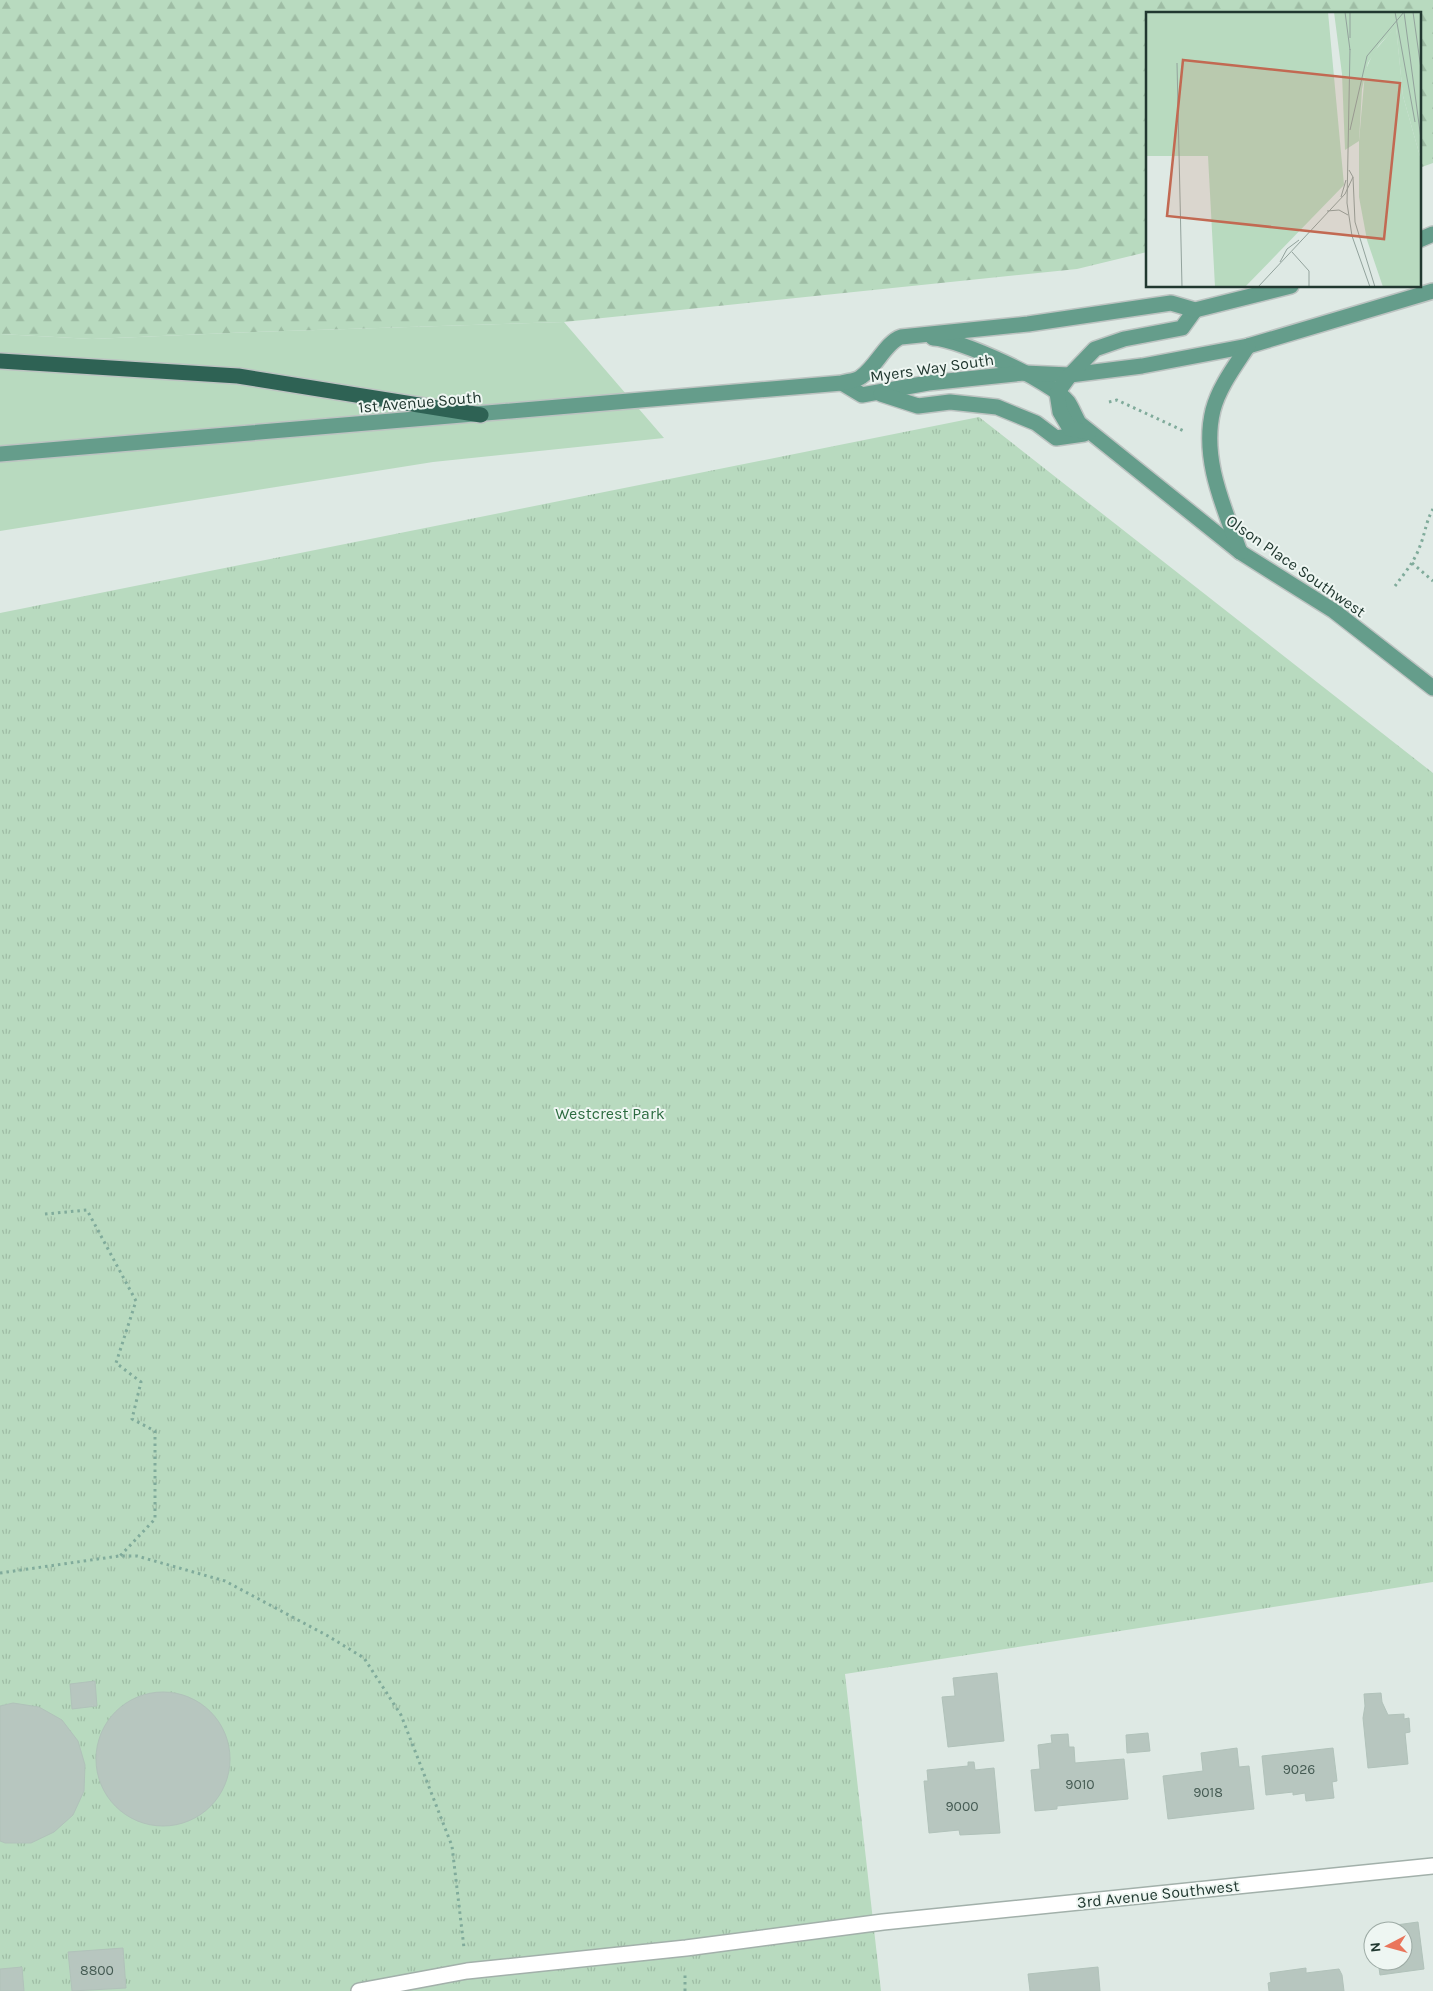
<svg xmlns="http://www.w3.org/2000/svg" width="1433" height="1991" font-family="Karla,sans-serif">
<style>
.grass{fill:#b8dabf}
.forest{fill:url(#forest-firs)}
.park{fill:url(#park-tufts)}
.building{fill:#b7c6bf;stroke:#b1c2ba}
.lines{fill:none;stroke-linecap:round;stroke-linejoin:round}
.minor-casing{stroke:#a2b0aa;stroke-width:18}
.major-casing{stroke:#bcc3c1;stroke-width:18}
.highway-casing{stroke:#bcc3c1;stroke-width:18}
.path{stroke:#80ab9b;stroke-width:3;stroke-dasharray:2.5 4;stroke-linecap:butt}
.minor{stroke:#fff;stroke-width:15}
.major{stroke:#659d8b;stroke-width:15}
.highway{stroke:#2e6254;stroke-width:15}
.labels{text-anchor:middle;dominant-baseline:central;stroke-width:4;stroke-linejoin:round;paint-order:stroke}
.number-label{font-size:14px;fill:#465c54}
.street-label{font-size:16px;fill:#213830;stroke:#eef6f2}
.park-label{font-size:16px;fill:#2d6c41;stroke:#eef6f2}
.inset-road{fill:none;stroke:#92a29c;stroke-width:1}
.view{fill:#c26952;fill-opacity:0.15;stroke:#c26952;stroke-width:2.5}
.inset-edge{fill:none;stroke:#213830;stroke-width:2.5}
</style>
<defs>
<pattern id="forest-firs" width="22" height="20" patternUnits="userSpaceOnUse" patternTransform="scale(1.25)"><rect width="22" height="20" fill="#b8dabf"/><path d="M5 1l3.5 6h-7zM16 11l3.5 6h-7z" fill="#9ebca4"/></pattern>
<pattern id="park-tufts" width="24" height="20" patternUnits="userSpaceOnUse" patternTransform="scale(1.25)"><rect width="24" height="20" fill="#b8dabf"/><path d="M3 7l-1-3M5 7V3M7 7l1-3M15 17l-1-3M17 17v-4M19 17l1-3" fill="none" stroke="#9ebca4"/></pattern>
</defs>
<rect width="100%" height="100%" fill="#dee9e4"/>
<path class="grass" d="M 564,322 L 664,438 L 433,462 L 0,531 L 0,334 L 92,339 L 253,332 Z"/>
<path class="forest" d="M 0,0 L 1433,0 L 1433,163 L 1419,168 L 1419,14 L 1147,14 L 1147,252 L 1077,269 L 564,322 L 253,332 L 92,339 L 0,334 Z"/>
<path class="park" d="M 979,417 L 1433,773 L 1433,1582 L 845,1674 L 881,1991 L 0,1991 L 0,613 Z"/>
<g class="building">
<path d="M 997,1673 L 1004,1741 L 948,1747 L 942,1697 L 955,1696 L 953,1678 Z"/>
<path d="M 95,1681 L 97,1706 L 72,1709 L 70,1684 Z"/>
<circle cx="163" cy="1759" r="67"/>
<path d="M 1381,1693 L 1382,1702 L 1388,1715 L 1404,1714 L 1404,1719 L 1409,1718 L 1410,1732 L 1405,1733 L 1408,1764 L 1368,1768 L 1363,1718 L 1365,1706 L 1364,1694 Z"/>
<path d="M 13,1703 L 39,1707 L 62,1720 L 78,1741 L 85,1765 L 84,1791 L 73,1815 L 54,1832 L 31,1843 L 5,1843 L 0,1841 L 0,1706 Z"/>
<path d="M 1148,1733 L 1150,1751 L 1127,1753 L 1126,1735 Z"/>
<path d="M 1068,1734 L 1069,1747 L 1074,1747 L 1075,1763 L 1124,1759 L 1128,1799 L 1057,1806 L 1057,1809 L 1035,1811 L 1031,1770 L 1040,1769 L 1038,1745 L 1052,1743 L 1051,1735 Z"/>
<path d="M 1237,1748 L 1239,1767 L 1249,1766 L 1254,1809 L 1168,1819 L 1163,1776 L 1203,1771 L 1201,1753 Z"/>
<path d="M 1333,1748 L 1337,1781 L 1332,1782 L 1334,1798 L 1306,1801 L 1305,1793 L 1293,1795 L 1293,1792 L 1266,1795 L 1262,1756 Z"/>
<path d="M 968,1762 L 974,1762 L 975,1770 L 994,1768 L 1000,1833 L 960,1835 L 959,1830 L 929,1833 L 924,1781 L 928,1781 L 927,1770 L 968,1766 Z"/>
<path d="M 1418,1922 L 1424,1969 L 1380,1975 L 1378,1961 L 1403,1961 L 1403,1931 L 1374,1931 L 1374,1928 Z"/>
<path d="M 123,1948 L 126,1988 L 72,1991 L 68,1952 Z"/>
<path d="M 22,1967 L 24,1991 L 0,1991 L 0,1969 Z"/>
<path d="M 1098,1967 L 1100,1991 L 1030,1991 L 1028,1974 Z"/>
<path d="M 1306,1968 L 1306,1973 L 1339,1969 L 1342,1975 L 1344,1991 L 1269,1991 L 1268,1983 L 1271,1982 L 1270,1973 Z"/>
</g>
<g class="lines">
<defs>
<path id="minor" d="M 359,1991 L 467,1971 L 686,1948 L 883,1922 L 1433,1866"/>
<g id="major">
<path d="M 1419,240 L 1433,234"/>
<path d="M 933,338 C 960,339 1051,381 1068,402 C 1072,408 1075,416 1079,423 L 1240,552 L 1334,611 L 1433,688"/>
<path d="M 842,383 L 862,395 L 928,383 L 1024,373 L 1070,375 L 1142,366 L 1248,346 L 1433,291"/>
<path d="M 881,394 L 918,406 L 950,402 L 997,407 L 1036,423 L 1056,438 L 1084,434"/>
<path d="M 1089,432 L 1070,429 L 1060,412 L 1057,393 L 1070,375 L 1095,349 L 1124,339 L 1182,328 L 1195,310"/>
<path d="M 0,454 L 842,383 C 848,381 856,381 861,377 C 876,367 886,342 901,337 L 1028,324 L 1171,303 L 1195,310 L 1291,286"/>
<path d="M 1240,552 C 1224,507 1201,459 1213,410 C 1219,387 1235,366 1248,346"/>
</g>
<path id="highway" d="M 0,361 L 238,376 L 481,415"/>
</defs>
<use href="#minor" class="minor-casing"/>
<use href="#major" class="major-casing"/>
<use href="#highway" class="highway-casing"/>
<g class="path">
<path d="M 1109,402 L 1117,400 L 1186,432"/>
<path d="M 1412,563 L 1433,581"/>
<path d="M 1395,586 C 1404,574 1415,561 1420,546 C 1425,534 1426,521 1433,509"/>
<path d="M 45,1214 L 87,1210 L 136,1301 L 116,1363 L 141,1382 L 132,1419 L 155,1431 L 155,1519 L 120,1556"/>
<path d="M 0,1573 L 119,1556 L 137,1556 L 225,1581 L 328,1636 L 364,1658 L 401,1715 L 452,1846 L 464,1948"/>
<path d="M 685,1991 L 685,1972"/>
</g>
<use href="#minor" class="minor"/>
<use href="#major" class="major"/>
<use href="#highway" class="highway"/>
</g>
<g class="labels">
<g class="number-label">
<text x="1299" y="1769">9026</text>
<text x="1080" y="1784">9010</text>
<text x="1208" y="1792">9018</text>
<text x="962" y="1806">9000</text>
<text x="97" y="1970">8800</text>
</g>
<g class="street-label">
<text transform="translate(932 368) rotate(-8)">Myers Way South</text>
<text transform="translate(420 402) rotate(-5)">1st Avenue South</text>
<text transform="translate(1296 566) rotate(35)">Olson Place Southwest</text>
<text transform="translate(1158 1894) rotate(-6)">3rd Avenue Southwest</text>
</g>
<g class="park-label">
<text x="610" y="1113">Westcrest Park</text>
</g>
</g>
<g transform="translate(1146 12)">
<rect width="275" height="275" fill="#dee9e4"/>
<path d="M 188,0 L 275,0 L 275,148 L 257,84 L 250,15 L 233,33 L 222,51 L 216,77 L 213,129 L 199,138 L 196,62 Z" fill="#b8dabf"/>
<path d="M 250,14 L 257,84 L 275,148 L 275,275 L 237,275 L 221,228 L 213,185 L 213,129 L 219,60 L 227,41 Z" fill="#b8dabf"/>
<path d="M 0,0 L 182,0 L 198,173 L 99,275 L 69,275 L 62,144 L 0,144 Z" fill="#b8dabf"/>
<path class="inset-road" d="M 199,0 L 204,38M 249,0 L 269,110M 258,0 L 275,127M 267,0 L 275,57M 204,26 L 204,0M 204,37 L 201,191 L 206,224 L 224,275M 31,51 L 36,275M 204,118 L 221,44 L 258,0M 203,158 L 207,165 L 209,210 L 229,275M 195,185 L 200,168M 181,199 L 193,198 L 202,203M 146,240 L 163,259 L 163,275M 134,250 L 141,237 L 153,228M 112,275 L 199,182 L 207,165"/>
<path class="view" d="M 37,48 L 254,71 L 238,227 L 21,204 Z"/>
<rect width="275" height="275" class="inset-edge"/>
</g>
<g transform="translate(1388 1946) rotate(264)"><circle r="24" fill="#eef6f2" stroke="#9caaa4"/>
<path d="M0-4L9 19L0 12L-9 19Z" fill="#ea755b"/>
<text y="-8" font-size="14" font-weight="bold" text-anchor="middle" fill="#213830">N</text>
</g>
</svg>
